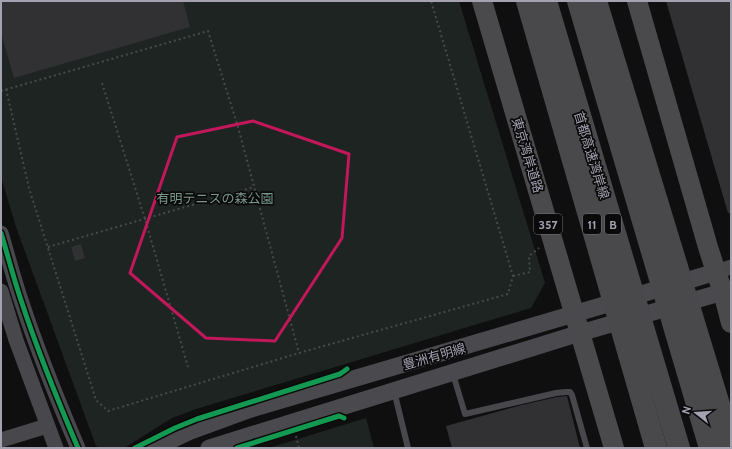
<svg xmlns="http://www.w3.org/2000/svg" width="732" height="449" font-family="Cabin,'Noto Sans JP',sans-serif">
<style>
.green{fill:#1e2421}
.building{fill:#313033}
.lines{fill:none;stroke-linecap:round;stroke-linejoin:round}
.path{stroke:#4a494e;stroke-width:2;stroke-dasharray:2 3;stroke-linecap:butt}
.service{stroke:#48474b;stroke-width:6}
.tertiary{stroke:#48474b;stroke-width:15}
.secondary{stroke:#4a4a4e;stroke-width:17}
.trunk{stroke:#4a494c;stroke-width:20}
.motorway-bridge{stroke:#49494b;stroke-width:22}
.cycleway-casing{stroke:#0a0a0b;stroke-width:8}
.cycleway{stroke:#139951;stroke-width:5}
.marked{fill:none;stroke:#c2185b;stroke-width:3;stroke-linejoin:round}
.labels{text-anchor:middle;dominant-baseline:central;stroke-width:3.5;stroke-linejoin:round;paint-order:stroke}
.shield{fill:#0a0a0b;stroke:#76747e;stroke-width:1}
.shield-label{font-size:12px;font-weight:bold;fill:#a4a1b0}
.street-label{font-size:13px;fill:#a4a1b0;stroke:#0a0a0b}
.park-label{font-size:13px;fill:#7a998b;stroke:#0a0a0b}
</style>
<rect width="100%" height="100%" fill="#0f0f10"/>
<g class="green">
<path d="M 1,1 L 459,1 L 545,283 L 531,308 L 196,409 L 172,418 L 124,448 L 103,448 L 96,446 L 16,227 L 1,177 Z"/>
<path d="M 366,418 L 374,448 L 269,448 Z"/>
</g>
<g class="building">
<path d="M 1,1 L 183,1 L 190,27 L 14,78 L 1,33 Z"/>
<path d="M 666,1 L 731,1 L 731,213 L 728,213 Z"/>
<path d="M 81,244 L 85,258 L 75,261 L 71,247 Z"/>
<path d="M 567,396 L 580,448 L 452,448 L 446,426 L 522,405 L 557,397 Z"/>
</g>
<g class="lines">
<g class="path">
<path d="M 102,83 L 145,219 L 188,367"/>
<path d="M 6,89 L 29,188 L 96,400 L 108,411 L 299,353 L 508,294 L 513,276 L 431,1"/>
<path d="M 1,91 L 208,31 L 238,127 L 299,353"/>
<path d="M 48,247 L 254,187"/>
<path d="M 513,276 L 530,272 L 529,256 L 539,248"/>
<path d="M 296,436 L 299,448"/>
</g>
<g class="service">
<path d="M 453,374 L 465,414 L 556,393 L 566,392 L 570,392 L 572,395 L 587,448"/>
<path d="M 394,391 L 408,448"/>
</g>
<g class="tertiary">
<path d="M 1,233 C 8,256 14,280 22,303 C 38,352 58,401 78,448"/>
<path d="M 716,272 L 731,267"/>
<path d="M 1,291 L 16,340 L 56,448"/>
<path d="M 1,440 L 47,426"/>
</g>
<g class="secondary">
<path d="M 155,448 L 188,432 L 248,410 L 716,272"/>
<path d="M 209,448 L 580,333 L 723,292"/>
</g>
<g class="trunk">
<path d="M 482,1 L 614,448"/>
<path d="M 637,1 L 708,247 L 716,272 L 723,292 L 731,323"/>
</g>
<g class="motorway-bridge">
<path d="M 527,1 L 656,448"/>
<path d="M 546,1 L 679,448"/>
<path d="M 578,1 L 710,448"/>
<path d="M 596,1 L 731,444"/>
</g>
<defs>
<g id="cycleway">
<path d="M 1,233 C 8,256 14,280 22,303 C 38,352 58,401 78,448"/>
<path d="M 135,448 L 175,428 L 197,419 L 340,374 L 347,369"/>
<path d="M 237,448 L 339,416 L 344,418"/>
</g>
</defs>
<use href="#cycleway" class="cycleway-casing"/>
<use href="#cycleway" class="cycleway"/>
</g>
<path class="marked" d="M 253,121 L 349,154 L 342,238 L 275,341 L 206,338 L 130,273 L 177,137 Z"/>
<g class="labels">
<g class="shield">
<rect x="534" y="214" width="28" height="20" rx="3"/>
<rect x="583" y="214" width="18" height="20" rx="3"/>
<rect x="605" y="214" width="16" height="20" rx="3"/>
</g>
<g class="shield-label">
<text x="548" y="224">357</text>
<text x="592" y="224">11</text>
<text x="613" y="224">B</text>
</g>
<g class="street-label">
<text transform="translate(528 155) rotate(73)">東京湾岸道路</text>
<text transform="translate(592 155) rotate(73)">首都高速湾岸線</text>
<text transform="translate(434 356) rotate(-16)">豊洲有明線</text>
</g>
<g class="park-label">
<text x="215" y="198">有明テニスの森公園</text>
</g>
</g>
<rect width="732" height="449" fill="none" stroke="#a4a1b0" stroke-width="4"/>
<g transform="translate(696 413) rotate(287)" stroke="#0a0a0b" stroke-width="3" paint-order="stroke">
<path d="M0-3L7 15L0 10L-7 15Z" fill="#a4a1b0"/>
<text y="-6" font-size="11" font-weight="bold" text-anchor="middle" fill="#a4a1b0">N</text>
</g>
</svg>
